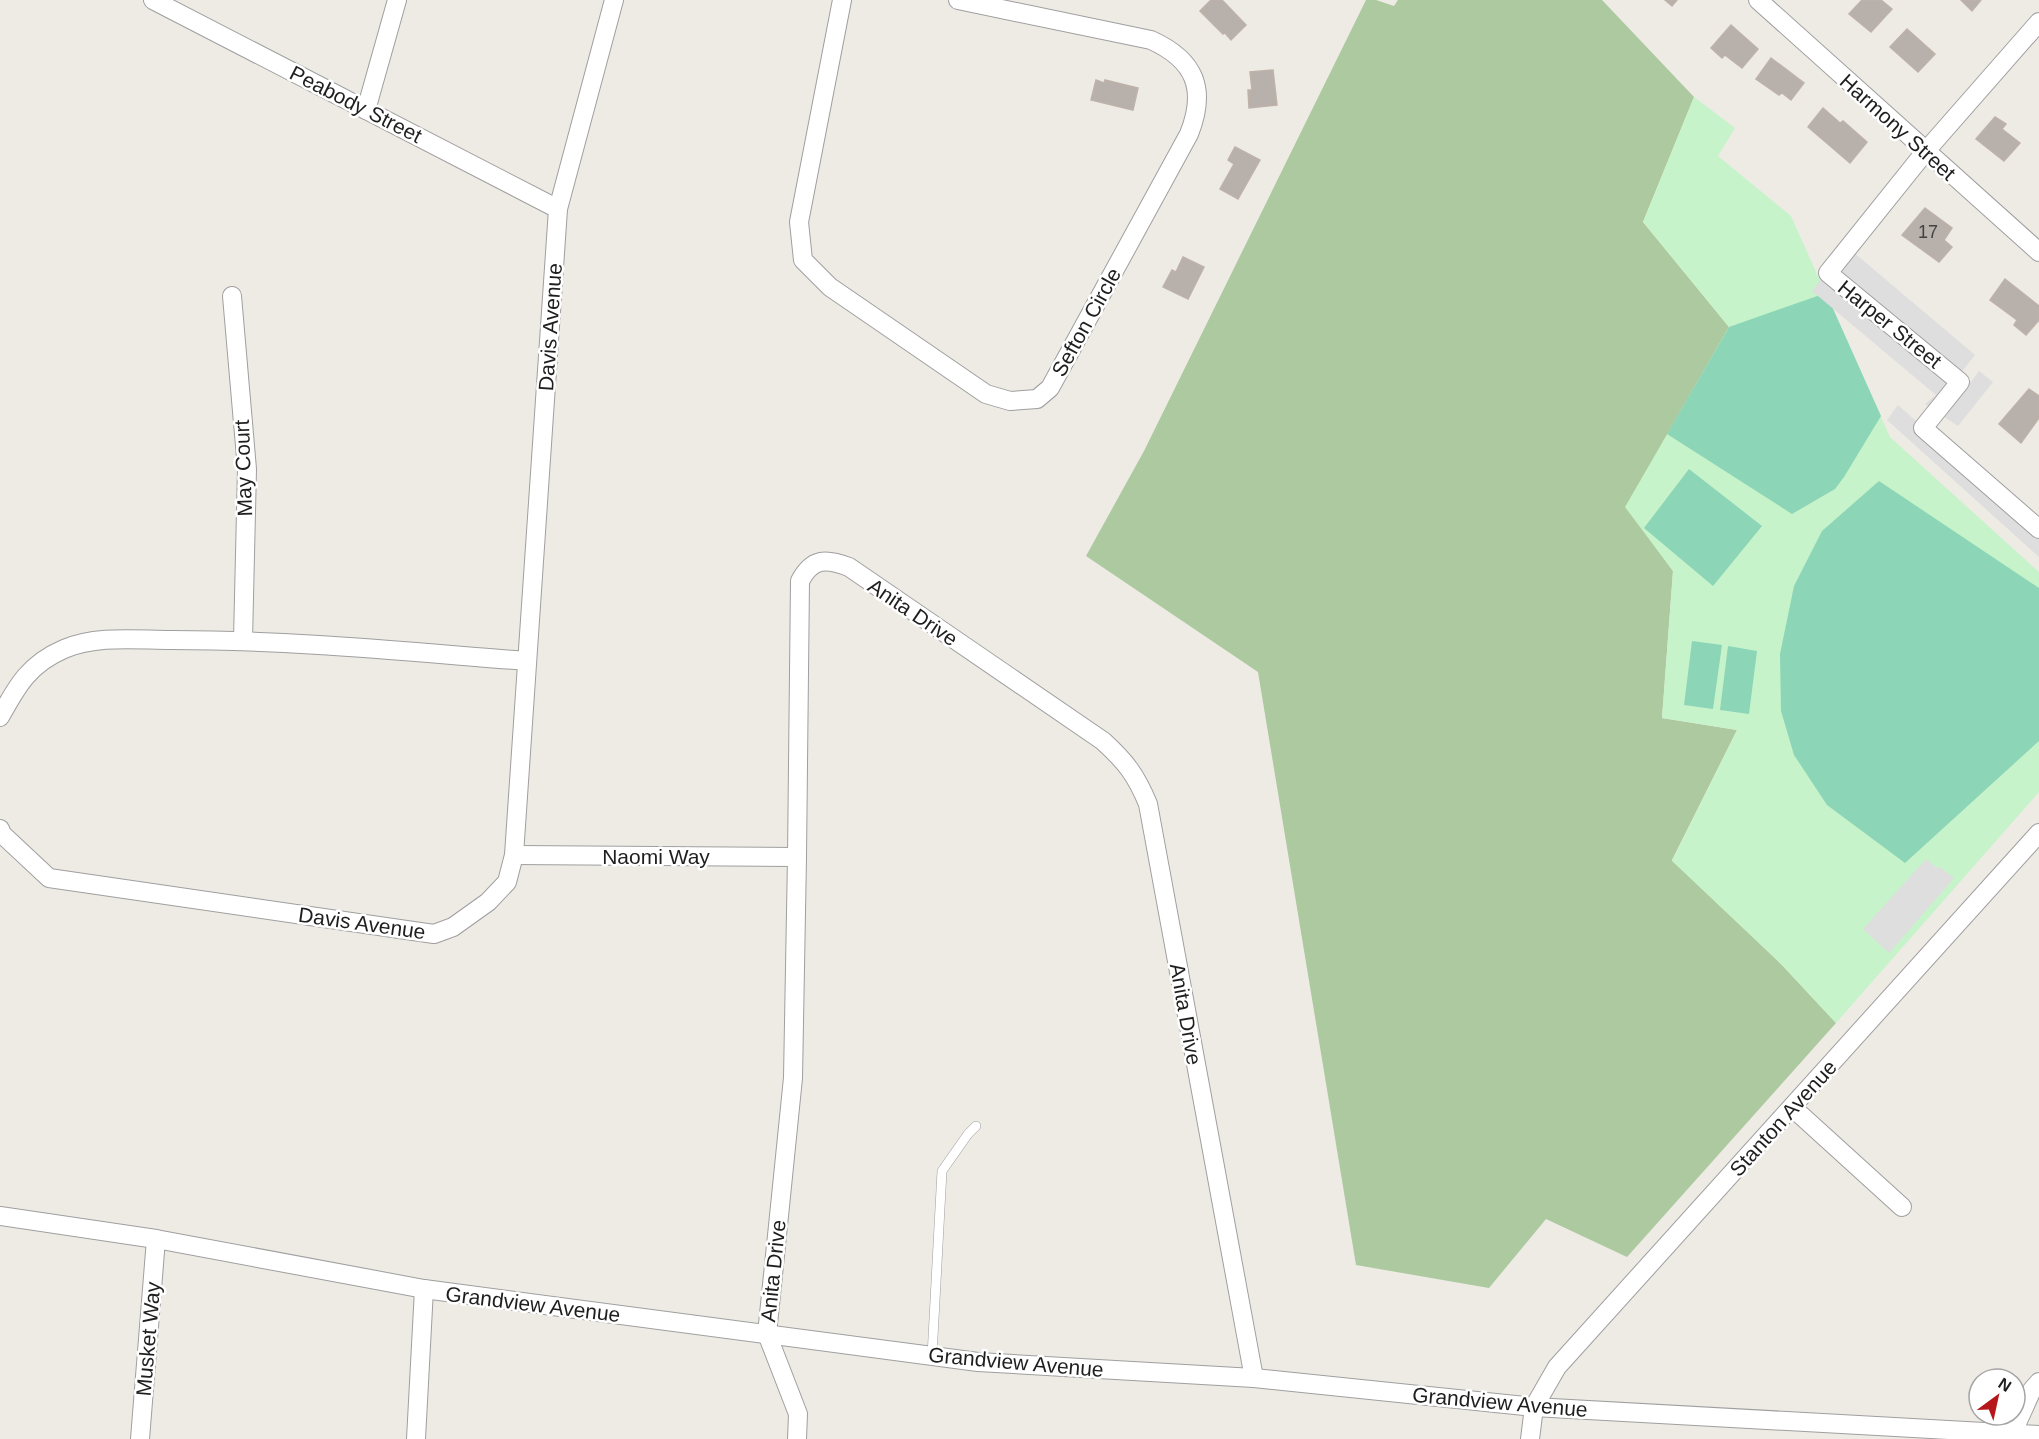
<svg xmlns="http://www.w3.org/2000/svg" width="2039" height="1439" font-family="Arial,sans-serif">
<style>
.forest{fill:#acc99f}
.park{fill:#c7f3ca}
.pitch{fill:#8cd5b7}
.parking{fill:#dedede}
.building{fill:#b7b0ab;stroke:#beb2a9;stroke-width:1.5}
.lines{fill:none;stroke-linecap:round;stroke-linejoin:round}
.service-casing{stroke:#9f9f9f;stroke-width:10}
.minor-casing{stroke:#9f9f9f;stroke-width:20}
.service{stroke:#fff;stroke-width:9}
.minor{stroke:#fff;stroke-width:18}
.labels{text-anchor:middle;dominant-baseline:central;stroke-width:5;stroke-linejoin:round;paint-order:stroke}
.number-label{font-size:18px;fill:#444241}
.street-label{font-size:21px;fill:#1e1e1e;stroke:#fff}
</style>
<rect width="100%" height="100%" fill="#eeebe5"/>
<path class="forest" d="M 1366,0 L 1376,0 L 1394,6 L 1398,0 L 1602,0 L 1694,97 L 1643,222 L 1729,327 L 1626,507 L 1673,571 L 1662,718 L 1737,730 L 1672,860 L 1781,964 L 1836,1023 L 1627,1257 L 1546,1219 L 1489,1288 L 1356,1265 L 1258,672 L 1086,556 L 1144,451 Z"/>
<path class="park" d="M 1694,97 L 1735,128 L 1718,156 L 1791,216 L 1890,437 L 2039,572 L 2039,792 L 1836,1023 L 1781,964 L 1672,861 L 1737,730 L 1662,718 L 1673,571 L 1625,507 L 1729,327 L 1643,222 Z"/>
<g class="pitch">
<path d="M 1826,293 L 1881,416 L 1844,477 L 1835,489 L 1792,514 L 1667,434 L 1729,327 Z"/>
<path d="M 1689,469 L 1762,526 L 1713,586 L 1644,528 Z"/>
<path d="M 1879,481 L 2039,588 L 2039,741 L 1905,863 L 1827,805 L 1794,755 L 1781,711 L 1780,654 L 1794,586 L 1822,531 Z"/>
<path d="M 1692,641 L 1722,645 L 1713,709 L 1684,705 Z"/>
<path d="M 1728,646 L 1757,651 L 1749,714 L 1720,710 Z"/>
</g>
<g class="parking">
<path d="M 1846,246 L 1975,355 L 1960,374 L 1971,382 L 1979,371 L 1993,382 L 1958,426 L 1925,404 L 1936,395 L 1812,291 Z"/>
<path d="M 1898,405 L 2039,530 L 2039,557 L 1887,420 Z"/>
<path d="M 1926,859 L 1937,868 L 1940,867 L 1954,878 L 1889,953 L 1863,929 Z"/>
</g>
<g class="building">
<path d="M 1211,0 L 1222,0 L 1246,25 L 1231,40 L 1225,33 L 1223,34 L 1200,11 Z"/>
<path d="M 1665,0 L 1677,0 L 1672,6 Z"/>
<path d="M 1862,0 L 1881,0 L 1892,9 L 1871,32 L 1849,14 Z"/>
<path d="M 1961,0 L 1981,0 L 1972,11 Z"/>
<path d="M 1731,25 L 1758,49 L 1742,68 L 1725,55 L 1722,58 L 1711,48 Z"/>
<path d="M 1907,29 L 1935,54 L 1918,72 L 1890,47 Z"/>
<path d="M 1771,58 L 1804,83 L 1791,100 L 1782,93 L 1779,95 L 1756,79 Z"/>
<path d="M 1273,70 L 1277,105 L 1249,108 L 1248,90 L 1252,90 L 1250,72 Z"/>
<path d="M 1096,80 L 1104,83 L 1105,80 L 1138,88 L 1133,110 L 1091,100 Z"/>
<path d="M 1823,108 L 1840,123 L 1843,121 L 1867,142 L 1850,163 L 1808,127 Z"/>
<path d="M 1995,117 L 2006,124 L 2002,129 L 2020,143 L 2004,161 L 1976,139 Z"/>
<path d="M 1235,147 L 1260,160 L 1238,199 L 1220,189 L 1234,164 L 1228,160 Z"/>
<path d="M 1925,208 L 1952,228 L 1944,240 L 1952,247 L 1939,262 L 1902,235 Z"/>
<path d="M 1183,257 L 1204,267 L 1188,299 L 1163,287 L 1172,270 L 1176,272 Z"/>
<path d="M 2005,279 L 2039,306 L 2039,320 L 2026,335 L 2014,325 L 2017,320 L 1990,300 Z"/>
<path d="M 2029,389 L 2039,396 L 2039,418 L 2021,443 L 1999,424 Z"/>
</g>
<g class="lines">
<defs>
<path id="service" d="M 932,1356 L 942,1171 L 968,1134 L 976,1126"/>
<g id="minor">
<path d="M 153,0 L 558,209"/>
<path d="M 842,0 L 799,222 L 803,260 L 830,287 L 986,394 L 1010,401 L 1037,399 L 1050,388 L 1189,134 C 1207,89 1195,60 1151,40 L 958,0"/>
<path d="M 1758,0 L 2039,252"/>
<path d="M 2039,22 L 1925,152 L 1828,273 L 1960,382 L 1923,428 L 2039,529"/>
<path d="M 366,110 L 397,0"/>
<path d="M 232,296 L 247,469 L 243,640"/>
<path d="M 0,717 C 17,686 29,664 64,649 C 97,635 136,640 172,640 C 290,640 409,652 527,661"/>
<path d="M 0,829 L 2,834 L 49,878 L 434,934 L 453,927 L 488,902 L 507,882 L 514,855 L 558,209 L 614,0"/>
<path d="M 514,855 L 797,857"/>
<path d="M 1793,1108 L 1902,1207"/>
<path d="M 0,1216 L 156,1239 L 424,1289 L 978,1362 L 1254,1378 L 1534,1407 L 2039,1435"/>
<path d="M 140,1439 L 156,1239"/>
<path d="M 416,1439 L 424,1289"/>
<path d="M 797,1439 L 798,1414 L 767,1334 L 793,1078 L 797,857 L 800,581 C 812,558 826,558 849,567 L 1103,741 C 1126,762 1136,775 1148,804 L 1254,1378"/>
<path d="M 1530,1439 L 1534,1407 L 1557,1367 L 2039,833"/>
<path d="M 2013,1439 L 2013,1432 L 2032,1390 L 2039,1382"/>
</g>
</defs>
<use href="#service" class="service-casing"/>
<use href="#minor" class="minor-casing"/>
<use href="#service" class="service"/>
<use href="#minor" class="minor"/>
</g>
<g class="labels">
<g class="number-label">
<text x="1928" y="232">17</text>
</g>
<g class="street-label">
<text transform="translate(356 104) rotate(27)">Peabody Street</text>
<text transform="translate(1898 127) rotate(42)">Harmony Street</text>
<text transform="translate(1086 322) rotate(-61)">Sefton Circle</text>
<text transform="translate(1890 324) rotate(39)">Harper Street</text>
<text transform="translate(550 327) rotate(-86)">Davis Avenue</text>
<text transform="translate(243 468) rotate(-92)">May Court</text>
<text transform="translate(913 612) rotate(34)">Anita Drive</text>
<text x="656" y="856">Naomi Way</text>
<text transform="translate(362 923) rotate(8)">Davis Avenue</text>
<text transform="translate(1186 1014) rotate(80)">Anita Drive</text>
<text transform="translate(1783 1118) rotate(-48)">Stanton Avenue</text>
<text transform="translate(773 1271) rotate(-84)">Anita Drive</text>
<text transform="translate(533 1304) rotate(7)">Grandview Avenue</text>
<text transform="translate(148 1339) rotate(-85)">Musket Way</text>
<text transform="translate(1016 1362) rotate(5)">Grandview Avenue</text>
<text transform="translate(1500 1402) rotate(5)">Grandview Avenue</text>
</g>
</g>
<g transform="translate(1997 1397) rotate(33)"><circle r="28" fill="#ffffff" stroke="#a5a5a5" stroke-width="1.5"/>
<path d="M0-4.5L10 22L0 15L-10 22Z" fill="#b61619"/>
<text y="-9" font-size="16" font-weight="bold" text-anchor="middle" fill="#1e1e1e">N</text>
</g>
</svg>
